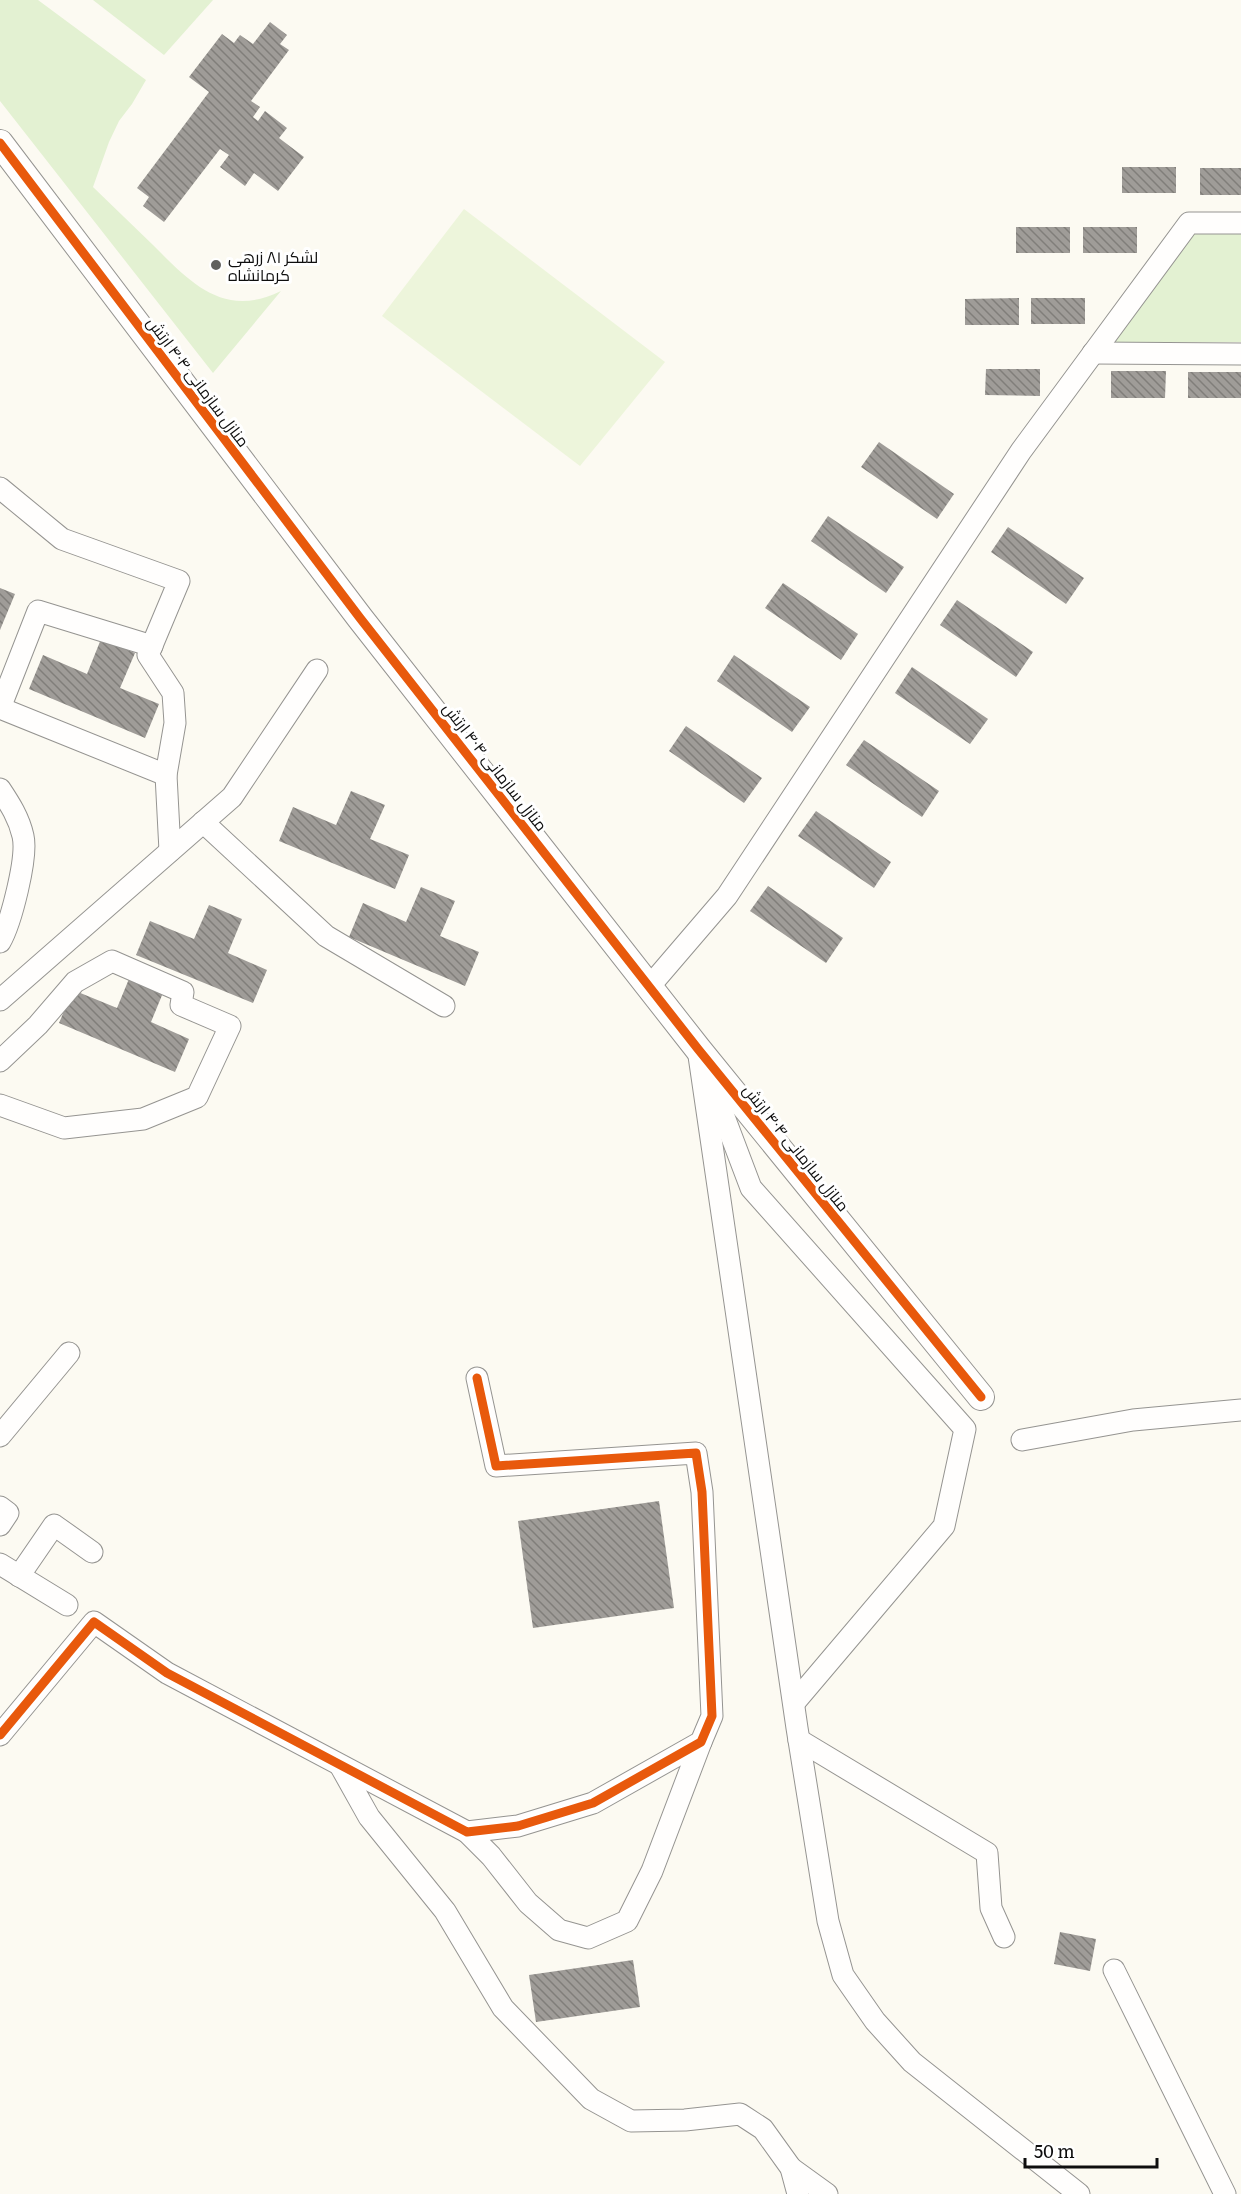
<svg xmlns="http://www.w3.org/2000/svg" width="1241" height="2194" font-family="Literata,Cairo,serif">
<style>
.grass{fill:#e3f1d2}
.pitch{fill:#edf5db}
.building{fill:url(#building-back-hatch)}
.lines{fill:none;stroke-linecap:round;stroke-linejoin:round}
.minor-casing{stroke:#959491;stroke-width:23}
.tertiary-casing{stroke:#959491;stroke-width:28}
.minor{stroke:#fffefd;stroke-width:21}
.tertiary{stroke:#fffefd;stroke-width:26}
.cycleway-casing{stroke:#fff;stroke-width:13}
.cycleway{stroke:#e8590c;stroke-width:9}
.poi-dot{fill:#61615e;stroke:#fff;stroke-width:2}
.labels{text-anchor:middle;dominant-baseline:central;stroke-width:6;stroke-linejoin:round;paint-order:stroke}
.poi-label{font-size:16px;fill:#0e0e0e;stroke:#fff;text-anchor:start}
.street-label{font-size:16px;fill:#0e0e0e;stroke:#fff}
</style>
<defs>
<pattern id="building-back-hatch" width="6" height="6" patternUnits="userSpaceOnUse" patternTransform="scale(1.5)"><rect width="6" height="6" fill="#9f9c98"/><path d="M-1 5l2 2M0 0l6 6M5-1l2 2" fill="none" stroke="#807e7a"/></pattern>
</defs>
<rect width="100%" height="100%" fill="#fcfaf2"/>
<g class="grass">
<path d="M 0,0 L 38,0 L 146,80 L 132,104 L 119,121 L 109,142 L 93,187 C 113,206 133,226 153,245 C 191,283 224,319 281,291 L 213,373 L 0,101 Z"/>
<path d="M 93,0 L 213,0 L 164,55 Z"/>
<path d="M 1241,230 L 1241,342 L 1112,342 L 1191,231 Z"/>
</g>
<path class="pitch" d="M 464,209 L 665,362 L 580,466 L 382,316 Z"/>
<g class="building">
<path d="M 270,22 L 287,35 L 280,44 L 289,50 L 251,101 L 260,107 L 253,117 L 258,121 L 265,111 L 287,128 L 279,138 L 304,157 L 278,191 L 254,173 L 245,186 L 220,167 L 229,155 L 220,149 L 164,222 L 143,206 L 149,197 L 137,188 L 209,92 L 189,77 L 222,34 L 234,43 L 240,35 L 253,44 Z"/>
<rect x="1122" y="167" width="54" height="26"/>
<rect x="1200" y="168" width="41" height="27"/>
<rect x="1016" y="227" width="54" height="26"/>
<rect x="1083" y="227" width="54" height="26"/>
<path d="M 1019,298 L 1019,325 L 965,325 L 965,299 Z"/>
<rect x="1031" y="298" width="54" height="26"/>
<path d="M 986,369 L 1040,369 L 1040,396 L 985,395 Z"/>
<path d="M 1111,371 L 1166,371 L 1165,398 L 1111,398 Z"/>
<rect x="1188" y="372" width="53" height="26"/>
<path d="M 879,442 L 954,494 L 937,519 L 861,467 Z"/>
<path d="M 828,516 L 904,567 L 886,593 L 811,541 Z"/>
<path d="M 1008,527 L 1084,578 L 1066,604 L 991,552 Z"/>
<path d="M 783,583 L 858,634 L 841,660 L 765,608 Z"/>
<path d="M 0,588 L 15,594 L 0,630 Z"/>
<path d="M 957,600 L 1033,652 L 1016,677 L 940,625 Z"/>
<path d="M 101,639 L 135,653 L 120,688 L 159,704 L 145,738 L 29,689 L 43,655 L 87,674 Z"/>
<path d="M 734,655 L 810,707 L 792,732 L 717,681 Z"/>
<path d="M 912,667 L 988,719 L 970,744 L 895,693 Z"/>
<path d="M 686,726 L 762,778 L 744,803 L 669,751 Z"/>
<path d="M 864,740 L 939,791 L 922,817 L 846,765 Z"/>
<path d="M 351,791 L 385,805 L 370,839 L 409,855 L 395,889 L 279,841 L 293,807 L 336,825 Z"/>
<path d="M 816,811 L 891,862 L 874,888 L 798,836 Z"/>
<path d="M 768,886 L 843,938 L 826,963 L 750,911 Z"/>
<path d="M 421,887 L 455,901 L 440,936 L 479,952 L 465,986 L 349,937 L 363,903 L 406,922 Z"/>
<path d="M 209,905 L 242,919 L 228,953 L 267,970 L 253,1003 L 136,955 L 150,921 L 194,939 Z"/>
<path d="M 131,974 L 165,988 L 151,1022 L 189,1039 L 175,1072 L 59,1023 L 73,990 L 117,1008 Z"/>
<path d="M 659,1501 L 674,1608 L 533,1628 L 518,1521 Z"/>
<path d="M 1060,1932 L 1096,1939 L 1090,1971 L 1054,1964 Z"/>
<path d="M 633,1960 L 640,2007 L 536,2022 L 529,1975 Z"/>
</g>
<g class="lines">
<defs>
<g id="minor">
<path d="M 1093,353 L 1241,354"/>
<path d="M 0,488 L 62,539 L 179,581 L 148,655 L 173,693 L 175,723 L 166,775 L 170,851"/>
<path d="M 0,708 L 38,611 L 152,646"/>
<path d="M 0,708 L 166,775"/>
<path d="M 0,789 C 10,804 19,818 23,836 C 28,857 11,923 0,942"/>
<path d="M 203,822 L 326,936 L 444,1006"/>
<path d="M 649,987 L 727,896 L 1021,451 L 1189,223 L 1241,223"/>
<path d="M 0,1000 L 232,797 L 317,670"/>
<path d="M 698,1049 L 797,1728 L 828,1921 L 843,1975 L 875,2021 L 912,2062 L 1079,2194"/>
<path d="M 0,1061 L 38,1025 L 75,982 L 112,961 L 183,992 L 181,1005 L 230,1026 L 197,1097 L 143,1119 L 64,1128 L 0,1105"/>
<path d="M 712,1085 L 751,1188 L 965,1429 L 944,1526 L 794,1703"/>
<path d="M 0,1436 L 69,1353"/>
<path d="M 1022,1440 L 1133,1420 L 1241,1410"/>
<path d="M 0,1507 L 8,1513 L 0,1525"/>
<path d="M 0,1564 L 67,1605"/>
<path d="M 19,1576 L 54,1525 L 92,1552"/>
<path d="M 0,1735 L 94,1622 L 167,1673 L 467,1832 L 518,1826 L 593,1803 L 701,1742 L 712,1716 L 702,1492 L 696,1453 L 496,1466 L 477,1378"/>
<path d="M 799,1740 L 987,1853 L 991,1908 L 1004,1937"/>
<path d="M 341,1767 L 369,1817 L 445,1911 L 503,2008 L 591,2099 L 631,2121 L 685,2120 L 740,2114 L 763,2129 L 791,2168 L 798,2194"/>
<path d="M 467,1832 L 491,1856 L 528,1903 L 559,1930 L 588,1938 L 627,1921 L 652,1871 L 701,1742"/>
<path d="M 1114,1970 L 1225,2194"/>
<path d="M 791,2168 L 827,2194"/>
</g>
<path id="tertiary" d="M 0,143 L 360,618 L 698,1049 L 981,1397"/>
</defs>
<use href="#minor" class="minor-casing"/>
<use href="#tertiary" class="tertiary-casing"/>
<use href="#minor" class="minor"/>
<use href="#tertiary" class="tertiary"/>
<defs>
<g id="cycleway">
<path d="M 0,143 L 360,618 L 698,1049 L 981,1397"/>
<path d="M 0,1735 L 94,1622 L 167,1673 L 467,1832 L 518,1826 L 593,1803 L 701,1742 L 712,1716 L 702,1492 L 696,1453 L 496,1466 L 477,1378"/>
</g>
</defs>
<use href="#cycleway" class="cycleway-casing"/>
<use href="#cycleway" class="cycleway"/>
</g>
<circle class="poi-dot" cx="216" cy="265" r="6"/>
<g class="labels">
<g class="poi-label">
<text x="228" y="256">لشکر ۸۱ زرهی<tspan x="228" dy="18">کرمانشاه</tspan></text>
</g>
<g class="street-label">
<text transform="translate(199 381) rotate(53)">منازل سازمانی ۴۰۴ ارتش</text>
<text transform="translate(496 766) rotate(52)">منازل سازمانی ۴۰۴ ارتش</text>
<text transform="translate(797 1147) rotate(51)">منازل سازمانی ۴۰۴ ارتش</text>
</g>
</g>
<path d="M1025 2158v9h132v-9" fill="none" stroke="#0e0e0e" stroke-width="3"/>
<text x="1034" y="2158" font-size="18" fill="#0e0e0e" stroke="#ffffff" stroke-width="4.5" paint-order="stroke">50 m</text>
</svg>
